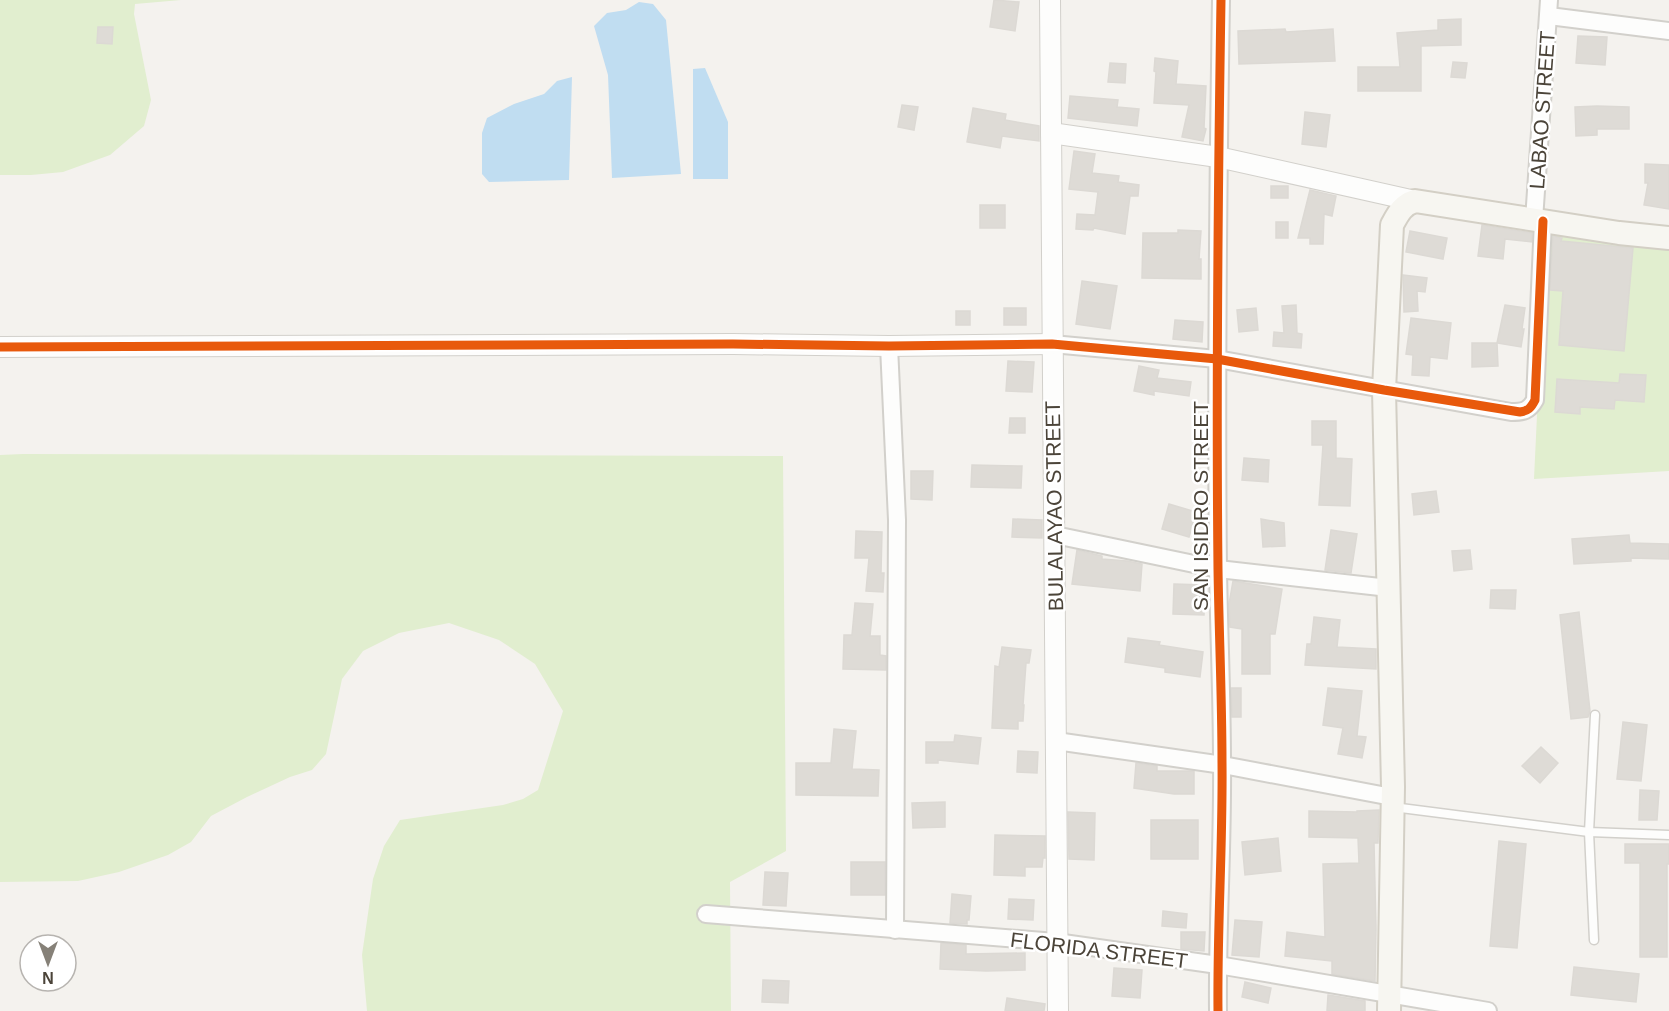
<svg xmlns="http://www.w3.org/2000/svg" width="1669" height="1011" font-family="Arial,sans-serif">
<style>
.green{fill:#e1eecf}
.water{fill:#c0ddf1}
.building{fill:#dedbd6;stroke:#dcd9d4;stroke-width:1.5}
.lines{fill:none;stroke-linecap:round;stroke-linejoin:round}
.service-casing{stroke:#d2d0cb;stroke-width:11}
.minor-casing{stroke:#d2d0cb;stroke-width:20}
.tertiary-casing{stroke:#d2d0cb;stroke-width:22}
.secondary-casing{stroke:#d3cfc5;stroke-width:26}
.service{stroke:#fdfdfc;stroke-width:8}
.minor{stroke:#fdfdfc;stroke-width:16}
.tertiary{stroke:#fdfdfc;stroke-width:20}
.secondary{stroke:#f7f6f1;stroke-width:22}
.cycleway-casing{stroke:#fff;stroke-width:13}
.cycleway{stroke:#e8590c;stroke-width:9}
.labels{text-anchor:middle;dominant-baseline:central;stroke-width:5;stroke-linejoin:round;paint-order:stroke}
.street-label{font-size:21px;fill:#4b4439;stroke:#fff}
</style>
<rect width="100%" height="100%" fill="#f4f2ee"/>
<g class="green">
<path d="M 0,0 L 181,0 L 135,4 L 134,14 L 151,100 L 144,126 L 110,155 L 63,172 L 31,175 L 0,175 Z"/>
<path d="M 1546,224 L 1669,234 L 1669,471 L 1534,479 Z"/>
<path d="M 23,454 L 783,456 L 786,851 L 730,882 L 731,1011 L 367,1011 L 362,955 L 373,879 L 384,846 L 400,820 L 503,805 L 523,799 L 538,790 L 563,711 L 535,664 L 499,640 L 449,623 L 399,633 L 363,651 L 342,679 L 326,754 L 312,770 L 290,777 L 247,797 L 211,816 L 191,842 L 168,855 L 119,872 L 78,881 L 0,882 L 0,455 Z"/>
</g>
<g class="water">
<path d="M 639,2 L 653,4 L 666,20 L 681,174 L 612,178 L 608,75 L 594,26 L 607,13 L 626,10 Z"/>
<path d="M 705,68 L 728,122 L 728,179 L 693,179 L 693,69 Z"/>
<path d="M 572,77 L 569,180 L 489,182 L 482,174 L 482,133 L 487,118 L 514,104 L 544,94 L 557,81 Z"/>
</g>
<g class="building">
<path d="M 994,0 L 1019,2 L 1015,31 L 990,27 Z"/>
<path d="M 1461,19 L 1461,45 L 1421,46 L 1421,91 L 1358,91 L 1358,67 L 1400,67 L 1397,33 L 1438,30 L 1438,20 Z"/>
<path d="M 98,27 L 113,27 L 112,44 L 97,43 Z"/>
<path d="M 1285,29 L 1286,32 L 1333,29 L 1335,61 L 1239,64 L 1238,31 Z"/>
<path d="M 1578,36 L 1607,37 L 1605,65 L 1576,63 Z"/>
<path d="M 1155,58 L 1178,61 L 1176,84 L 1206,86 L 1204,128 L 1206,129 L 1203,141 L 1182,137 L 1189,105 L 1154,103 L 1156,72 L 1154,71 Z"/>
<path d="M 1453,62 L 1467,63 L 1465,78 L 1451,77 Z"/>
<path d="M 1110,63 L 1126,64 L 1125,83 L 1108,82 Z"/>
<path d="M 1070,96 L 1118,100 L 1117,107 L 1139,109 L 1137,126 L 1068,118 Z"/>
<path d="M 902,105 L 918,107 L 914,130 L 898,127 Z"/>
<path d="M 1597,106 L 1629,107 L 1629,129 L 1597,129 L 1597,135 L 1576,136 L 1575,107 Z"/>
<path d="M 973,108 L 1006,114 L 1005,120 L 1039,126 L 1039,141 L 1002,136 L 1000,148 L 967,142 Z"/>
<path d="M 1305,112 L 1330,115 L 1326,147 L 1302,144 Z"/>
<path d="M 1074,151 L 1095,154 L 1092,173 L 1119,176 L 1118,182 L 1139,185 L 1138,196 L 1130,196 L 1125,234 L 1094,228 L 1093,230 L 1076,229 L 1077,214 L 1095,215 L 1098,192 L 1069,189 Z"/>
<path d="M 1645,164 L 1669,165 L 1669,209 L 1644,205 L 1648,183 L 1645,183 Z"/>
<rect x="1271" y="186" width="17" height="12"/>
<path d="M 1310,190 L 1336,196 L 1332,216 L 1324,214 L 1323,244 L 1310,244 L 1310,238 L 1298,238 Z"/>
<rect x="980" y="205" width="25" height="23"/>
<rect x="1276" y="222" width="12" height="16"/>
<path d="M 1482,225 L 1532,233 L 1532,242 L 1505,239 L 1503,259 L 1478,256 Z"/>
<path d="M 1178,230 L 1201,231 L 1199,259 L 1201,259 L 1201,279 L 1142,278 L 1143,233 L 1178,233 Z"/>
<path d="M 1410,231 L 1447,238 L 1443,259 L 1406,252 Z"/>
<path d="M 1553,236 L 1562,238 L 1561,241 L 1633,248 L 1624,351 L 1559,345 L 1563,291 L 1550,290 Z"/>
<path d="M 1403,275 L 1427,278 L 1425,292 L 1417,291 L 1418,311 L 1404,312 Z"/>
<path d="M 1082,281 L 1117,286 L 1110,329 L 1076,324 Z"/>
<path d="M 1296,305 L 1297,333 L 1302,334 L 1301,348 L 1273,346 L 1274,332 L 1284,333 L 1282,306 Z"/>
<path d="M 1505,305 L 1525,308 L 1522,329 L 1524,329 L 1521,347 L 1497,343 Z"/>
<rect x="1004" y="308" width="22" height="17"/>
<path d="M 1256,308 L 1258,330 L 1239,332 L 1237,310 Z"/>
<rect x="956" y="311" width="14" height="14"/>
<path d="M 1411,318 L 1451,323 L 1447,359 L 1430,357 L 1429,376 L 1412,375 L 1413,355 L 1406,354 Z"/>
<path d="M 1175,320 L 1203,322 L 1202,342 L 1173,339 Z"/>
<path d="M 1472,343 L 1497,343 L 1498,366 L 1472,367 Z"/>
<path d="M 1008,361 L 1034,362 L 1032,392 L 1006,391 Z"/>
<path d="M 1139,366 L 1159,370 L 1157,378 L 1191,382 L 1189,396 L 1154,391 L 1154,395 L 1134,391 Z"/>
<path d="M 1620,374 L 1646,375 L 1644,402 L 1615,400 L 1614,409 L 1580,407 L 1580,414 L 1555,412 L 1557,379 L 1619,383 Z"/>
<path d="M 1010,418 L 1025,418 L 1025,433 L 1009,433 Z"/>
<path d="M 1312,421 L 1336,421 L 1336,458 L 1352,459 L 1350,506 L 1319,505 L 1323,445 L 1312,445 Z"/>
<path d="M 1244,458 L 1269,460 L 1268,482 L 1242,480 Z"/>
<path d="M 972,465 L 1022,466 L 1021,488 L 971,487 Z"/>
<path d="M 911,471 L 933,471 L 932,500 L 911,499 Z"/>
<path d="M 1436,491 L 1439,512 L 1414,515 L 1412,494 Z"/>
<path d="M 1169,504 L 1196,512 L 1189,537 L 1162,529 Z"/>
<path d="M 1013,519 L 1042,520 L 1042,538 L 1012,537 Z"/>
<path d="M 1261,519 L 1284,523 L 1285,546 L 1263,547 Z"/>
<path d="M 1331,530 L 1357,534 L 1351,573 L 1325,570 Z"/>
<path d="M 856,531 L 882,532 L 881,573 L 884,573 L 883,592 L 866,591 L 869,558 L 855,558 Z"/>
<path d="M 1629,535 L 1630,543 L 1669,544 L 1669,559 L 1631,558 L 1631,561 L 1574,564 L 1572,539 Z"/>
<path d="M 1077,550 L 1102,556 L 1102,559 L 1127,561 L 1142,564 L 1140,591 L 1072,584 Z"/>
<path d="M 1470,550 L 1472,569 L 1454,571 L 1452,551 Z"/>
<path d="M 1233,581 L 1282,589 L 1275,634 L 1270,634 L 1270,674 L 1242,674 L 1242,629 L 1230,627 L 1229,604 Z"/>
<path d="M 1174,584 L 1205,585 L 1204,615 L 1173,614 Z"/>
<path d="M 1491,590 L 1516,590 L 1515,609 L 1490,608 Z"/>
<path d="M 855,603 L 873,604 L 870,636 L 880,636 L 880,655 L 886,656 L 886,670 L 843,669 L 844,635 L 852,635 Z"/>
<path d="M 1579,612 L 1590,711 L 1588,717 L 1571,719 L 1560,615 Z"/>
<path d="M 1314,617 L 1340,620 L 1337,647 L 1376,649 L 1376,669 L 1305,665 L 1307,644 L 1311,644 Z"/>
<path d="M 1128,638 L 1160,642 L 1159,645 L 1203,652 L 1200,677 L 1165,672 L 1165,668 L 1125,662 Z"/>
<path d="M 1002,647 L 1031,650 L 1029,663 L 1026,663 L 1023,705 L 1024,705 L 1023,721 L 1018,721 L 1018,729 L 992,728 L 995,666 L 999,667 Z"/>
<path d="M 1231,688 L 1241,688 L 1241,717 L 1232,717 Z"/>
<path d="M 1328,688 L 1362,691 L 1357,736 L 1366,737 L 1362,758 L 1338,754 L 1343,728 L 1323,725 Z"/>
<path d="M 1623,722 L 1647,725 L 1641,781 L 1617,779 Z"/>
<path d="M 834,729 L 856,731 L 852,769 L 879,770 L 878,796 L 796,795 L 796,763 L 831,763 Z"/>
<path d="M 955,735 L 981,738 L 978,764 L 938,760 L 938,763 L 926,763 L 926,742 L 954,742 Z"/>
<path d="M 1541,747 L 1558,763 L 1540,783 L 1522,766 Z"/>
<path d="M 1018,751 L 1038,752 L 1037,773 L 1017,772 Z"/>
<path d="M 1136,763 L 1157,766 L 1157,771 L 1194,771 L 1194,794 L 1174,794 L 1134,788 Z"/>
<path d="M 1640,790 L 1659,791 L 1657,820 L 1639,820 Z"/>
<path d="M 945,802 L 945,827 L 913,828 L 912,803 Z"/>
<path d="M 1379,810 L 1378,843 L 1374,843 L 1376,929 L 1375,981 L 1332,974 L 1332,961 L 1285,956 L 1287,932 L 1325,937 L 1323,864 L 1359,863 L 1358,838 L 1309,837 L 1309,811 L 1357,812 L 1357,811 Z"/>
<path d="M 1068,812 L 1095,813 L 1094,860 L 1069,859 Z"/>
<rect x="1151" y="820" width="47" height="39"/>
<path d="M 995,835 L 1045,836 L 1045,858 L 1043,858 L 1042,867 L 1025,867 L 1025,876 L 994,875 Z"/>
<path d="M 1278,838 L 1281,871 L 1245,875 L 1242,842 Z"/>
<path d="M 1499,841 L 1526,844 L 1517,948 L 1490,946 Z"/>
<path d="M 1625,844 L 1669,844 L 1669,864 L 1667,864 L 1667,957 L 1640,957 L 1640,863 L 1625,863 Z"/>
<rect x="851" y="862" width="34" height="33"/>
<path d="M 765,872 L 788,873 L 786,906 L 763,905 Z"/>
<path d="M 952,894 L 971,896 L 969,920 L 967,920 L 967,924 L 950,923 Z"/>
<path d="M 1009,899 L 1034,900 L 1033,920 L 1008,919 Z"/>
<path d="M 1163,911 L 1187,914 L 1186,928 L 1162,926 Z"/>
<path d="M 1235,920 L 1262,922 L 1259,957 L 1232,955 Z"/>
<path d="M 1181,932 L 1205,932 L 1204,951 L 1181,949 Z"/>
<path d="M 941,943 L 966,945 L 966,954 L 1025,953 L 1025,970 L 986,971 L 940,969 Z"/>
<path d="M 1574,967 L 1639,974 L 1636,1002 L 1571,995 Z"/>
<path d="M 1114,968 L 1142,970 L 1140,998 L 1112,996 Z"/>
<path d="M 763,980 L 789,981 L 788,1003 L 762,1002 Z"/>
<path d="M 1245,982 L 1271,988 L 1268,1003 L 1242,997 Z"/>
<path d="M 1328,995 L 1365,1001 L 1365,1011 L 1327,1011 Z"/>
<path d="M 1007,998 L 1045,1004 L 1044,1011 L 1005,1011 Z"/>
</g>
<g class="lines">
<defs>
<g id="service">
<path d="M 1393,807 L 1589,832 L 1669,835"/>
<path d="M 1594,940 L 1589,832 L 1595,715"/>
</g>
<g id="minor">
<path d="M 1549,16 L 1669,31"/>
<path d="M 1534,220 L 1549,0"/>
<path d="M 1052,344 L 1217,359 L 1511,412 C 1523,412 1529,411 1535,400 L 1543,221"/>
<path d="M 889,346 L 897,520 L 895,930"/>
<path d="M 1055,535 L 1218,569 L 1389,588"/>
<path d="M 1056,741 L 1223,765 L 1392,797"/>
<path d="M 706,914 L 1056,942 L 1218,965 L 1488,1011"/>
<path d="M 1218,1011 C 1217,928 1223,845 1222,762 C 1222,698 1219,633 1218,569 C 1216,379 1218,190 1221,0"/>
</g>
<g id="tertiary">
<path d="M 1050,0 L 1058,1011"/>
<path d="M 1051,133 L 1218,157 L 1415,201"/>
<path d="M 0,347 L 733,344 L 889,346 L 1052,344"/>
</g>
<path id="secondary" d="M 1389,1011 L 1393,787 L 1384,390 L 1392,225 C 1398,214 1402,205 1415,201 L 1619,233 L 1669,238"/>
</defs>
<use href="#service" class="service-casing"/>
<use href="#minor" class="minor-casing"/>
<use href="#tertiary" class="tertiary-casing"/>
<use href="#secondary" class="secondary-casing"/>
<use href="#service" class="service"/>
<use href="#minor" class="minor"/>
<use href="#tertiary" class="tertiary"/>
<use href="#secondary" class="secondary"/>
<defs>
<g id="cycleway">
<path d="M 0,347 L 733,344 L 889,346 L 1052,344 L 1217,359 L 1384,390 L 1520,412 C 1528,411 1531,408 1535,400 L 1543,221"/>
<path d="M 1218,1011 C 1217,928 1223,845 1222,762 C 1222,698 1219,633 1218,569 C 1216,379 1218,190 1221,0"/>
</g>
</defs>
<use href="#cycleway" class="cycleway-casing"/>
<use href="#cycleway" class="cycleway"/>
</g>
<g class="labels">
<g class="street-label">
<text transform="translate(1542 110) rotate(-86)">LABAO STREET</text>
<text transform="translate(1054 506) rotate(-91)">BULALAYAO STREET</text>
<text transform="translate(1200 506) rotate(-90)">SAN ISIDRO STREET</text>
<text transform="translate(1099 950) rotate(7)">FLORIDA STREET</text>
</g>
</g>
<g transform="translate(48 963) rotate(180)"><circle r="28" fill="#ffffff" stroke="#b7b4b0" stroke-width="1.5"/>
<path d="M0-4.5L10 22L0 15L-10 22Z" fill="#868178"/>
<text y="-9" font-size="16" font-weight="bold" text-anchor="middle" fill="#4b4439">N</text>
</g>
</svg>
